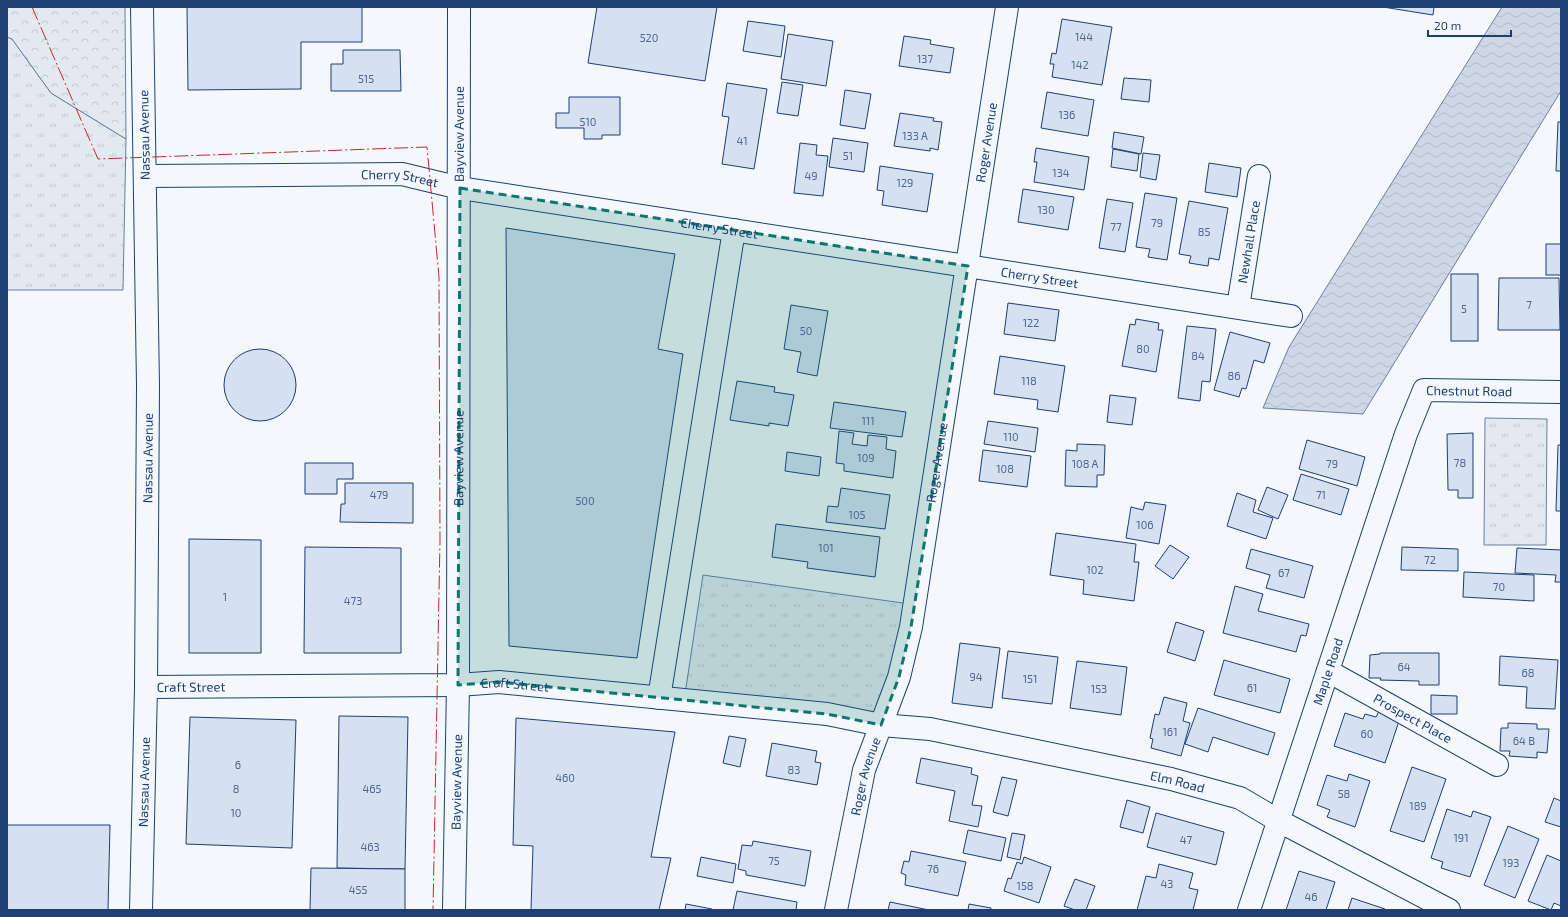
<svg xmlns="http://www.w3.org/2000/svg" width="1568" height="917" font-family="'Exo 2',sans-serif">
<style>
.grass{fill:url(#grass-tufts);stroke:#687fa3}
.forest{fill:url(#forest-crowns);stroke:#687fa3}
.water{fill:url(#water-waves);stroke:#687fa3}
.building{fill:#d5e0f0;stroke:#1d3f73}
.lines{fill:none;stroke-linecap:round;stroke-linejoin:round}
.minor-casing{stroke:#1d3f73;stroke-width:24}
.minor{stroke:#f4f7fb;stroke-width:22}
.power{stroke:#c62828;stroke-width:1;stroke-dasharray:14 3 2 3;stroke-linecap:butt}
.marked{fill:#0f766e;fill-opacity:0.2;stroke:#0f766e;stroke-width:3;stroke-dasharray:8 5;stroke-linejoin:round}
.labels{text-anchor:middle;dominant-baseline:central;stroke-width:3;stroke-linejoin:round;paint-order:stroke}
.number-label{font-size:11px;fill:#4b6792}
.street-label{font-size:13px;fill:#1d3f73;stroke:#f4f7fb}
</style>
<defs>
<pattern id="grass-tufts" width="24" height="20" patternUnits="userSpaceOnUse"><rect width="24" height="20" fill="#e3e9f0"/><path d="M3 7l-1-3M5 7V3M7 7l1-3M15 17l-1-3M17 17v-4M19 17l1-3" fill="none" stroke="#c2c9d1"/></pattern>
<pattern id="forest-crowns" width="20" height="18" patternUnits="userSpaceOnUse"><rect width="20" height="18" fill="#e3e9f0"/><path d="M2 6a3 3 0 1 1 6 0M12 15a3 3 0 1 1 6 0" fill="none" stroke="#c2c9d1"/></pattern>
<pattern id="water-waves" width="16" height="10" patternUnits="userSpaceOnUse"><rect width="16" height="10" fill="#cfd7e4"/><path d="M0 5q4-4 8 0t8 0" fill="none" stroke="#b1bac7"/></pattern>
</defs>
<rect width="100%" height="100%" fill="#f4f7fb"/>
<g class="grass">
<path d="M 7,37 L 12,39 L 51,93 L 126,139 L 123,290 L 7,290 Z"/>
<path d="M 1485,418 L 1547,419 L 1546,545 L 1484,545 Z"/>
<path d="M 703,575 L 910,604 L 879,721 L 685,694 Z"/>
</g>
<path class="forest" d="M 7,7 L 125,7 L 126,139 L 51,93 L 12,39 L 7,37 Z"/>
<path class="water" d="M 1502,7 L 1561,7 L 1561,91 L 1363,414 L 1263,408 L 1289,347 Z"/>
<g class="building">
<path d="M 187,7 L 362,7 L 362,42 L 301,42 L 301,89 L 188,90 Z"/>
<path d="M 597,7 L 717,7 L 705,81 L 588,63 Z"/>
<path d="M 1383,7 L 1434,7 L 1433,15 Z"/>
<path d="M 1062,19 L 1112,27 L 1102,85 L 1052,77 L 1054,64 L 1050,64 L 1052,53 L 1056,54 Z"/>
<path d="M 748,21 L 785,26 L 781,57 L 743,51 Z"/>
<path d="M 788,34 L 833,41 L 826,86 L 781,79 Z"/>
<path d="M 904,36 L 931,40 L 930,44 L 954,48 L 950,73 L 899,66 Z"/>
<path d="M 343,50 L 400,50 L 401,91 L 331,91 L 331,64 L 343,64 Z"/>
<path d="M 1124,78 L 1151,80 L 1149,102 L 1121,99 Z"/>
<path d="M 782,82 L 803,85 L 798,116 L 777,113 Z"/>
<path d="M 727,83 L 767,89 L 754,169 L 722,164 L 729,117 L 722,116 Z"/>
<path d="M 845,90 L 871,94 L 865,129 L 840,125 Z"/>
<path d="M 1047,92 L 1094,100 L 1088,136 L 1041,128 Z"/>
<path d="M 569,97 L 620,97 L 620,135 L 602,135 L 602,139 L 584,139 L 584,128 L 556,128 L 556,113 L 569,113 Z"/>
<path d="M 900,113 L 934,118 L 933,121 L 942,122 L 938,150 L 930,148 L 930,151 L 894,146 Z"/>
<path d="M 1558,122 L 1561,122 L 1561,171 L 1556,171 Z"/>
<path d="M 1114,132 L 1144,137 L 1141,154 L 1112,148 Z"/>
<path d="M 833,138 L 868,143 L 864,172 L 829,167 Z"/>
<path d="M 800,143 L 817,145 L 816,155 L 828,156 L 823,196 L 794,193 Z"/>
<path d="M 1036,148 L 1089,157 L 1084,190 L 1034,182 L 1037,162 L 1034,162 Z"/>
<path d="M 1113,149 L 1139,154 L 1137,171 L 1111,167 Z"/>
<path d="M 1143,153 L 1160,155 L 1156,180 L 1140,177 Z"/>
<path d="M 1209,163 L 1241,168 L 1237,197 L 1205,192 Z"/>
<path d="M 880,166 L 933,174 L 927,212 L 882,205 L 884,191 L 877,190 Z"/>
<path d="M 1023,189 L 1074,197 L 1068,230 L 1018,222 Z"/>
<path d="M 1145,193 L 1177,198 L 1167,260 L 1148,257 L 1150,249 L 1136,247 Z"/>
<path d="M 1107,199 L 1133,203 L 1125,252 L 1099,248 Z"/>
<path d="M 1189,201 L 1228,208 L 1219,260 L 1209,258 L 1208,266 L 1189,263 L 1191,256 L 1179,254 Z"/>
<path d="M 506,228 L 675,254 L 658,349 L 683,354 L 637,658 L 509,646 Z"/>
<rect x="1546" y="244" width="15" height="31"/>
<rect x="1451" y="274" width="27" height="67"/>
<path d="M 1499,278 L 1559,278 L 1560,330 L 1498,330 Z"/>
<path d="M 1008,303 L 1059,310 L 1055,341 L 1004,334 Z"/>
<path d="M 791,305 L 828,311 L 817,376 L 797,372 L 801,352 L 784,349 Z"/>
<path d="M 1136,319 L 1159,323 L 1158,330 L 1163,330 L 1156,372 L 1122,366 L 1130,324 L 1135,325 Z"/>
<path d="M 1187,326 L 1216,329 L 1210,382 L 1202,381 L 1200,401 L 1178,398 Z"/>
<path d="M 1230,332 L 1270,343 L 1264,363 L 1254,360 L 1246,389 L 1242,388 L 1239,397 L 1214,390 Z"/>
<circle cx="260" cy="385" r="36"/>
<path d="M 1000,356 L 1065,366 L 1058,412 L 1037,409 L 1038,400 L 994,394 Z"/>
<path d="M 737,381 L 775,387 L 774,392 L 794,395 L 788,426 L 769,423 L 769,426 L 730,420 Z"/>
<path d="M 1110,395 L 1136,398 L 1132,425 L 1107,422 Z"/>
<path d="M 834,402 L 906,412 L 902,437 L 830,428 Z"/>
<path d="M 988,421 L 1038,428 L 1035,452 L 984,444 Z"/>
<path d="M 839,431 L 854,433 L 852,444 L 867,446 L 868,435 L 887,437 L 886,449 L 896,451 L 893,478 L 844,471 L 844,464 L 836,463 Z"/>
<path d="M 1473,433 L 1473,498 L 1458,498 L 1458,490 L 1448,490 L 1447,434 Z"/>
<path d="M 1307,440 L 1365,457 L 1357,486 L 1299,469 Z"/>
<path d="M 1077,444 L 1105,445 L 1104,475 L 1097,475 L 1097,487 L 1065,486 L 1066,450 L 1077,451 Z"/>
<path d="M 1558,445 L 1561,445 L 1561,511 L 1556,511 Z"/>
<path d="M 983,450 L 1031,456 L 1027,487 L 979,481 Z"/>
<path d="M 787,452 L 821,457 L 819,476 L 785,471 Z"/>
<path d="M 305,463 L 353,463 L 353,479 L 337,479 L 337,494 L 305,494 Z"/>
<path d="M 1301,474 L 1349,489 L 1341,515 L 1293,500 Z"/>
<path d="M 345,483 L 413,483 L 413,523 L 340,522 L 341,504 L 345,504 Z"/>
<path d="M 1267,487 L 1288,495 L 1278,519 L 1258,510 Z"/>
<path d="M 841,488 L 890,495 L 885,529 L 826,522 L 828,506 L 838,507 Z"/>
<path d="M 1237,493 L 1256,500 L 1253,512 L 1273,518 L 1266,539 L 1227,526 Z"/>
<path d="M 1145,502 L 1166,505 L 1159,544 L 1126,538 L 1131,507 L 1143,510 Z"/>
<path d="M 776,524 L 880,537 L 875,577 L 807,568 L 808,562 L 772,557 Z"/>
<path d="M 1056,533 L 1136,544 L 1134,562 L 1139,562 L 1134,601 L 1083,594 L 1084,580 L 1050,575 Z"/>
<path d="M 189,539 L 261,540 L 261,653 L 189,653 Z"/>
<path d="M 1170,545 L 1189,557 L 1173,579 L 1155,566 Z"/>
<path d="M 305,547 L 401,548 L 401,653 L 304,653 Z"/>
<path d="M 1402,547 L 1458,549 L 1458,571 L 1401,570 Z"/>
<path d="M 1517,548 L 1561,550 L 1561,582 L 1555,582 L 1556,575 L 1515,573 Z"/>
<path d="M 1251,549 L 1313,566 L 1304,598 L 1266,588 L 1270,575 L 1246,568 Z"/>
<path d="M 1464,572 L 1534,575 L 1534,601 L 1463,597 Z"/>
<path d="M 1235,586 L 1263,594 L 1258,611 L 1309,624 L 1306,636 L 1301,635 L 1296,652 L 1223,633 Z"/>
<path d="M 1176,622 L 1204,631 L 1195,661 L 1167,652 Z"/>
<path d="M 960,643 L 1000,648 L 992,708 L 952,703 Z"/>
<path d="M 1008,651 L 1058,657 L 1052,704 L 1002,698 Z"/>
<path d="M 1380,653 L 1439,653 L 1439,685 L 1419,685 L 1419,681 L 1380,680 L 1381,678 L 1369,678 L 1370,655 L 1380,654 Z"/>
<path d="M 1500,656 L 1558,660 L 1555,709 L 1526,708 L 1527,687 L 1499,685 Z"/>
<path d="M 1224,660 L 1290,679 L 1280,713 L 1214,695 Z"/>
<path d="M 1077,661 L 1127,667 L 1121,715 L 1070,708 Z"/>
<path d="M 1431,695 L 1457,696 L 1457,714 L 1431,714 Z"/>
<path d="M 1164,697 L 1187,703 L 1183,721 L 1190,723 L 1181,756 L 1151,748 L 1153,739 L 1150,738 L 1155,714 L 1159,715 Z"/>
<path d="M 1198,708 L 1275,733 L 1268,755 L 1213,737 L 1208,752 L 1185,744 Z"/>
<path d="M 1379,711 L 1400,718 L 1385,763 L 1334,746 L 1345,713 L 1363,719 L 1365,714 L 1376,717 Z"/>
<path d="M 339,716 L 408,717 L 405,869 L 337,868 Z"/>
<path d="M 190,717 L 296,720 L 292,848 L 186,844 Z"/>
<path d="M 516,718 L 675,732 L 651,857 L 671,858 L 659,910 L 531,910 L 533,846 L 513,845 Z"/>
<path d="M 1508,723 L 1537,724 L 1537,729 L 1549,729 L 1547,753 L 1537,752 L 1537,758 L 1509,756 L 1510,751 L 1500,751 L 1501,728 L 1508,728 Z"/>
<path d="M 729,736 L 746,739 L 740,767 L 723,763 Z"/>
<path d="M 772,743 L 817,751 L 815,762 L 821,763 L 817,785 L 766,776 Z"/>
<path d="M 921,758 L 972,768 L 971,774 L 978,776 L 972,805 L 982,806 L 978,827 L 949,821 L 955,791 L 916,783 Z"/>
<path d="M 1412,767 L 1446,779 L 1424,842 L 1390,831 Z"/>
<path d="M 1349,774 L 1370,781 L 1355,827 L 1327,817 L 1330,810 L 1317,805 L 1327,775 L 1347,781 Z"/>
<path d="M 1002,777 L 1017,780 L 1008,816 L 993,812 Z"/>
<path d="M 1554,798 L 1561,801 L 1561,827 L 1545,822 Z"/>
<path d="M 1127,800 L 1150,807 L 1143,833 L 1120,827 Z"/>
<path d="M 1447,809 L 1471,817 L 1473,811 L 1491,817 L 1470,877 L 1441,868 L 1443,862 L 1431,858 Z"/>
<path d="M 1156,813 L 1224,832 L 1216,865 L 1147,847 Z"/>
<path d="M 7,825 L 110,825 L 108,910 L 7,910 Z"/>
<path d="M 1508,826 L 1539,839 L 1515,898 L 1484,885 Z"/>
<path d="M 968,830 L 1006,838 L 1001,861 L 963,853 Z"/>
<path d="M 1012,833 L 1025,835 L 1020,860 L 1007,857 Z"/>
<path d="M 753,841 L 811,851 L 805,886 L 746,875 L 746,871 L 738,869 L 742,845 L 752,846 Z"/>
<path d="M 911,851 L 966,862 L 958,896 L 905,885 L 906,875 L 901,873 L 904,861 L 909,862 Z"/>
<path d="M 1547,855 L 1561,861 L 1561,906 L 1554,903 L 1551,910 L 1528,901 Z"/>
<path d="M 701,857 L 736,864 L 733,883 L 697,876 Z"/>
<path d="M 1024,857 L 1051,867 L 1039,903 L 1004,891 L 1008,878 L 1011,879 L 1017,862 L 1022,864 Z"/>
<path d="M 1159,864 L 1193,873 L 1189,888 L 1198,890 L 1193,910 L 1137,910 L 1146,876 L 1156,878 Z"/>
<path d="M 311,868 L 405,869 L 405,910 L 310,910 Z"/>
<path d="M 1299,871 L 1335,882 L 1326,910 L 1286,910 Z"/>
<path d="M 1075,879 L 1095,886 L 1086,910 L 1075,910 L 1064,906 Z"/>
<path d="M 737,891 L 797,902 L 796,910 L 733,910 Z"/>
<path d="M 1352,898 L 1385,909 L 1385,910 L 1348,910 Z"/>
<path d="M 890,902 L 929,910 L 888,910 Z"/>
<path d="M 686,904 L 712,909 L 712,910 L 685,910 Z"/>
<path d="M 969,904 L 991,908 L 991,910 L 968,910 Z"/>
</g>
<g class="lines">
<defs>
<g id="minor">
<path id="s1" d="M 145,176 L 402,174 L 460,188 L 1291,316"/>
<path id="s2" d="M 1238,307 L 1259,176"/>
<path id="s3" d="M 1328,671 L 1497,765"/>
<path id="s4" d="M 146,687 L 458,685 L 499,682 L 827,714 L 881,725 L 930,729 L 1171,779 L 1240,798 L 1279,821 L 1449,910"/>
<path d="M 659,698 L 734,230"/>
<path id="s5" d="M 141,910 L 146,687 L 148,386 L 142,7"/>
<path id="s6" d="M 454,910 L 458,685 L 459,7"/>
<path id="s7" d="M 836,910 L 864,770 L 899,677 L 911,627 L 1007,7"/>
<path id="s8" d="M 1249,910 L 1406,434 L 1424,390 L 1561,392"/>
</g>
</defs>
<use href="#minor" class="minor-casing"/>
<use href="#minor" class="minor"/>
<path class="power" d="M 32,7 L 98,159 L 427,147 L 439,277 L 440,540 L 433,910"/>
</g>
<path class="marked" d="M 460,188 L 968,266 L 911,627 L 899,677 L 881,725 L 827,714 L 499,682 L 458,685 Z"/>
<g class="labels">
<g class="number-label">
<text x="1084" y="36">144</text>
<text x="649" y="37">520</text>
<text x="925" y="58">137</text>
<text x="1080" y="64">142</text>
<text x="366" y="78">515</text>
<text x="1067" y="114">136</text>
<text x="588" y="121">510</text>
<text x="915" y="135">133 A</text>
<text x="742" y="140">41</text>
<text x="848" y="155">51</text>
<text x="1061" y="172">134</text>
<text x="811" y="175">49</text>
<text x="905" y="182">129</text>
<text x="1046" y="209">130</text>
<text x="1157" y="222">79</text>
<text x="1116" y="226">77</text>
<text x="1204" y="231">85</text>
<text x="1529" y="304">7</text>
<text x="1464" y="308">5</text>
<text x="1031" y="322">122</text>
<text x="806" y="330">50</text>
<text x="1143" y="348">80</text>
<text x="1198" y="355">84</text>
<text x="1234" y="375">86</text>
<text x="1029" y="380">118</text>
<text x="868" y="420">111</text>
<text x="1011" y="436">110</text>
<text x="866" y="457">109</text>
<text x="1460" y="462">78</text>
<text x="1085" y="463">108 A</text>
<text x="1332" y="463">79</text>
<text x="1005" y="468">108</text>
<text x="379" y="494">479</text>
<text x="1321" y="494">71</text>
<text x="585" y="500">500</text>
<text x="857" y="514">105</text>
<text x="1145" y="524">106</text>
<text x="826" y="547">101</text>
<text x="1430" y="559">72</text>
<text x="1095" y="569">102</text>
<text x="1284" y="572">67</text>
<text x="1499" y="586">70</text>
<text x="225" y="596">1</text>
<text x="353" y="600">473</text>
<text x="1404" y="666">64</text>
<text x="1528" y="672">68</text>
<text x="976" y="676">94</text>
<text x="1030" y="678">151</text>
<text x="1252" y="687">61</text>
<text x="1099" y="688">153</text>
<text x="1170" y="731">161</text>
<text x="1367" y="733">60</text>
<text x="1524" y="740">64 B</text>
<text x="238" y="764">6</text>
<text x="794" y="769">83</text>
<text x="565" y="777">460</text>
<text x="236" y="788">8</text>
<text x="372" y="788">465</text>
<text x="1344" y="793">58</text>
<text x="1418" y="805">189</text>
<text x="236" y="812">10</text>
<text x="1461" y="837">191</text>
<text x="1186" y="839">47</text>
<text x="370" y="846">463</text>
<text x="774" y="860">75</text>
<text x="1511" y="862">193</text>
<text x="933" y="868">76</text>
<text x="1167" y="883">43</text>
<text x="1025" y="885">158</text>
<text x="358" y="889">455</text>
<text x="1311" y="896">46</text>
</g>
<g class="street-label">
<text transform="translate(144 135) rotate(-91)">Nassau Avenue</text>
<text stroke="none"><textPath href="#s6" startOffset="776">Bayview Avenue</textPath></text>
<text stroke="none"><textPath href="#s7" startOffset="784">Roger Avenue</textPath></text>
<text stroke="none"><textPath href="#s1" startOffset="255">Cherry Street</textPath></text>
<text stroke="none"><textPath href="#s1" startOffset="579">Cherry Street</textPath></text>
<text stroke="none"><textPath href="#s2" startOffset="66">Newhall Place</textPath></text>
<text stroke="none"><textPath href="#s1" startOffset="903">Cherry Street</textPath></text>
<text stroke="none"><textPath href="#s8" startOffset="594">Chestnut Road</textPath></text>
<text stroke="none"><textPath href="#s5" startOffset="452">Nassau Avenue</textPath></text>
<text stroke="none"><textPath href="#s6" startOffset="452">Bayview Avenue</textPath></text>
<text stroke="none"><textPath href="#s7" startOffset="460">Roger Avenue</textPath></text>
<text stroke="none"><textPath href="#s8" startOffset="251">Maple Road</textPath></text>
<text stroke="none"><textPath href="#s4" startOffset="369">Craft Street</textPath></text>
<text stroke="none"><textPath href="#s4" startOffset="45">Craft Street</textPath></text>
<text stroke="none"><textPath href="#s3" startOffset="97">Prospect Place</textPath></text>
<text stroke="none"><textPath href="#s7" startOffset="137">Roger Avenue</textPath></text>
<text stroke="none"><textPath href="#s5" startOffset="128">Nassau Avenue</textPath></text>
<text stroke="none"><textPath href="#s6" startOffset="128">Bayview Avenue</textPath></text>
<text stroke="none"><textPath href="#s4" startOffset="1040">Elm Road</textPath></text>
</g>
</g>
<rect width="1568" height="917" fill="none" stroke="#1d3f73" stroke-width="16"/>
<path d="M1428 30v6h83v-6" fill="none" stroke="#1d3f73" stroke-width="2"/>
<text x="1434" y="30" font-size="12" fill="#1d3f73" stroke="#f4f7fb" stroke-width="3" paint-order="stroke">20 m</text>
</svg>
